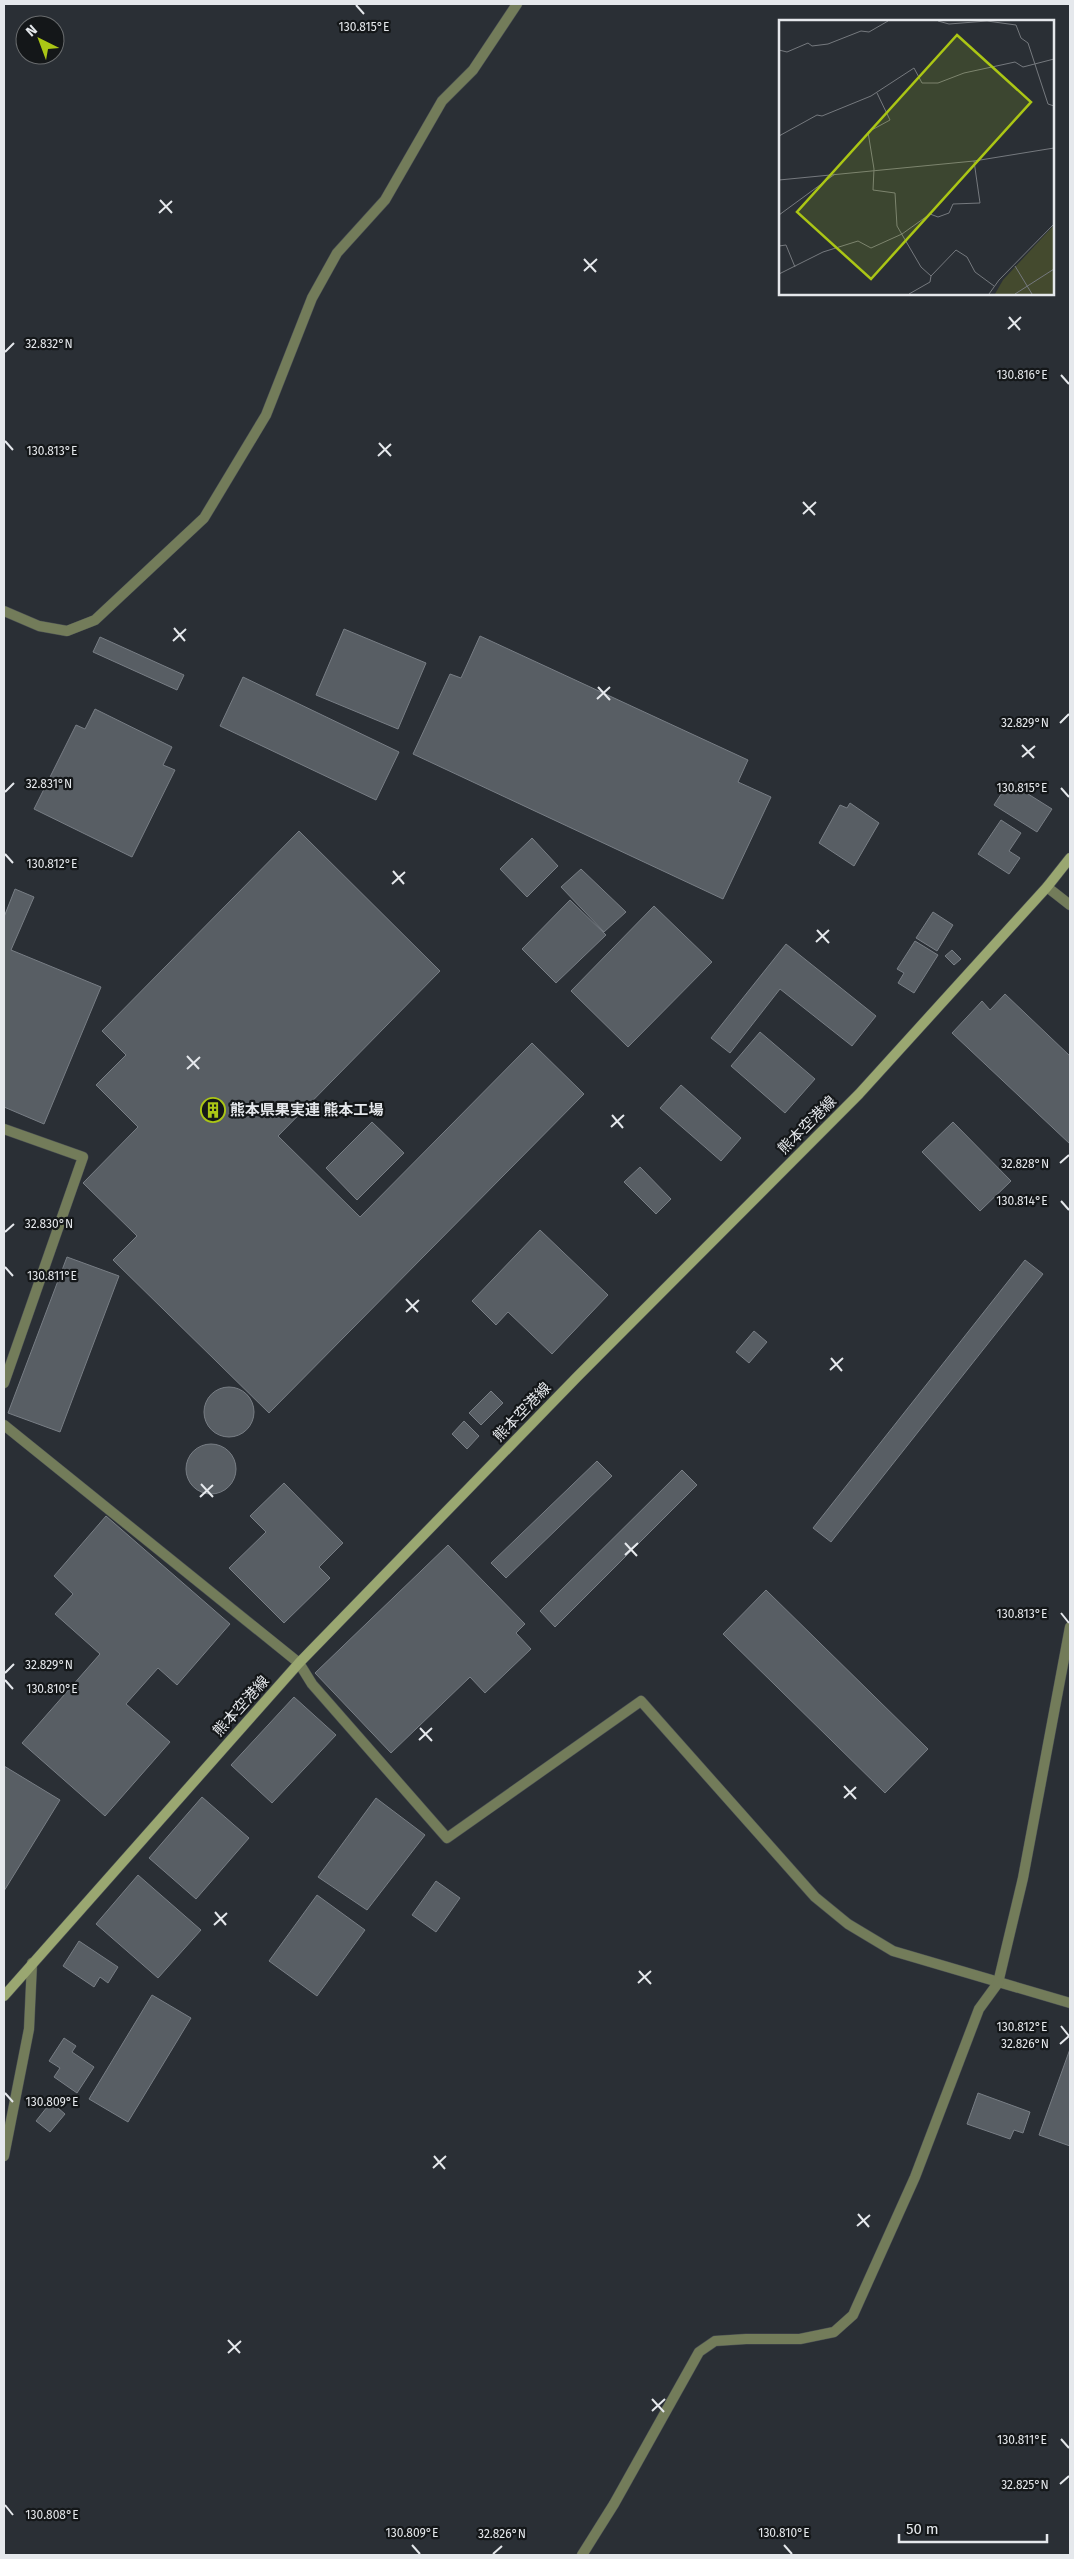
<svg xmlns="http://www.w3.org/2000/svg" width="1074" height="2559" font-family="'Fira Sans','Noto Sans JP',sans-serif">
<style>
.building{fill:#585e64;stroke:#787e85}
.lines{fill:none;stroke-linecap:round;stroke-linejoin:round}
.minor-casing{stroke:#484d52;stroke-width:11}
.secondary-casing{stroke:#484d52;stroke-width:11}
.minor{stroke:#737c5a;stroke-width:10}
.secondary{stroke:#9aa771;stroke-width:10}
.ticks{fill:none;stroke:#e5e8ec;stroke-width:2}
.labels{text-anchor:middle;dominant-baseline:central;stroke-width:4.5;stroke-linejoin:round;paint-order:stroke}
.poi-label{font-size:15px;font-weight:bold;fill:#e5e8ec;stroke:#141719;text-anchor:start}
.street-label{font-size:15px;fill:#e5e8ec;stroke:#141719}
.inset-road{fill:none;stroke:#75797e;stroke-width:1}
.view{fill:#abc615;fill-opacity:0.15;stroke:#abc615;stroke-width:2.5}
.inset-edge{fill:none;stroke:#e5e8ec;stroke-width:2.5}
.ticks-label{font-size:12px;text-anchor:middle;fill:#e5e8ec;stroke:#141719;stroke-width:4.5;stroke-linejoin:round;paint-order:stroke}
</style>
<rect width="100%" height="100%" fill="#2a2f35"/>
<g class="building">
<path d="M 344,629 L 426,663 L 398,729 L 316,695 Z"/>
<path d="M 480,636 L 748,760 L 738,782 L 771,797 L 723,899 L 413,754 L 450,674 L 461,678 Z"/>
<path d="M 100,637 L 184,675 L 177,690 L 93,652 Z"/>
<path d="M 243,677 L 399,752 L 376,800 L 220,726 Z"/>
<path d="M 95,709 L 172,747 L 163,765 L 175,770 L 132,857 L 34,809 L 76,725 L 85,729 Z"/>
<path d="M 1009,782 L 1052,809 L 1037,832 L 994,805 Z"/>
<path d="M 850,803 L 879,823 L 854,866 L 819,843 L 840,805 L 847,808 Z"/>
<path d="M 1001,820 L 1021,833 L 1009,851 L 1020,858 L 1009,874 L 978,854 Z"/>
<path d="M 299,831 L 440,971 L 278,1136 L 360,1217 L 532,1043 L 584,1094 L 269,1413 L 113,1260 L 137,1236 L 83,1183 L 138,1127 L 96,1085 L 126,1055 L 102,1031 Z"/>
<path d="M 532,838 L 558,866 L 527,897 L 500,869 Z"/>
<path d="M 581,869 L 626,912 L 604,932 L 561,887 Z"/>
<path d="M 15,889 L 34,897 L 11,950 L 101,987 L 44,1124 L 4,1107 L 4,917 Z"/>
<path d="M 570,900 L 606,935 L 556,983 L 522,949 Z"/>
<path d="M 654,906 L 712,962 L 628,1047 L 571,991 Z"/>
<path d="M 933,912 L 953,925 L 937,951 L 916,938 Z"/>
<path d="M 915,941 L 938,955 L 914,993 L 898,983 L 904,973 L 897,969 Z"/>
<path d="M 786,944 L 876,1016 L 852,1046 L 780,989 L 730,1053 L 711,1038 Z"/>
<path d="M 952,950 L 961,959 L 954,965 L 945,956 Z"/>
<path d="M 1005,994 L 1070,1056 L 1070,1144 L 952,1033 L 982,1001 L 990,1010 Z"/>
<path d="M 760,1032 L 815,1079 L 785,1113 L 731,1066 Z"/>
<path d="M 681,1085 L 741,1138 L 721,1161 L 660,1108 Z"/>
<path d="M 372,1122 L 404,1153 L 357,1200 L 326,1168 Z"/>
<path d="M 953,1122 L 1011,1181 L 980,1211 L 922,1152 Z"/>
<path d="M 640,1167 L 671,1199 L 656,1214 L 624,1182 Z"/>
<path d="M 540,1230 L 608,1295 L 552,1354 L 508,1312 L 496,1325 L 472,1301 Z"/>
<path d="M 67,1257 L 119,1276 L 60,1432 L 8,1413 Z"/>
<path d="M 1025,1260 L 1043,1274 L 831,1542 L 813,1528 Z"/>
<path d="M 754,1331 L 767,1342 L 749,1363 L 736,1352 Z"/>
<circle cx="229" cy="1412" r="25"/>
<path d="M 491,1391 L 503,1403 L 481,1425 L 469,1413 Z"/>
<path d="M 464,1421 L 479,1436 L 467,1449 L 452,1434 Z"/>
<circle cx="211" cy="1469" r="25"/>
<path d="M 597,1461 L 612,1476 L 506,1578 L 491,1563 Z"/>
<path d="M 682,1470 L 697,1485 L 555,1627 L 540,1611 Z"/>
<path d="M 284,1483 L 343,1543 L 319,1567 L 330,1578 L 284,1623 L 229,1568 L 266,1532 L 250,1516 Z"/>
<path d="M 106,1516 L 230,1624 L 177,1685 L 158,1668 L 126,1704 L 170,1742 L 105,1816 L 22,1743 L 100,1654 L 55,1614 L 73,1594 L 54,1576 Z"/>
<path d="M 448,1545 L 525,1624 L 516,1633 L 531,1649 L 485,1693 L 470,1677 L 391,1753 L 315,1673 Z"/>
<path d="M 766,1590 L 928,1749 L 885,1793 L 723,1634 Z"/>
<path d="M 294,1697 L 336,1735 L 272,1803 L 231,1765 Z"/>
<path d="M 4,1766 L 60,1800 L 4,1891 Z"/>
<path d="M 202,1797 L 249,1838 L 196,1899 L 149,1858 Z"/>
<path d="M 376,1798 L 425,1835 L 367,1910 L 318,1877 Z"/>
<path d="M 138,1875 L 201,1930 L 158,1978 L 96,1924 Z"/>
<path d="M 436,1881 L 460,1898 L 436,1932 L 412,1915 Z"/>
<path d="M 317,1895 L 365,1930 L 317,1996 L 269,1961 Z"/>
<path d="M 79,1941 L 118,1967 L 108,1983 L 100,1977 L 94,1987 L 63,1966 Z"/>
<path d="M 152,1995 L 191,2018 L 128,2122 L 89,2099 Z"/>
<path d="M 64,2038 L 76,2046 L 72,2052 L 94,2067 L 77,2093 L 54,2077 L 60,2068 L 49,2061 Z"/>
<path d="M 1070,2049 L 1070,2146 L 1039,2135 Z"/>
<path d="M 978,2093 L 1030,2112 L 1023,2133 L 1014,2130 L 1010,2139 L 967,2124 Z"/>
<path d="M 51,2102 L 65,2114 L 50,2132 L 36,2121 Z"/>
</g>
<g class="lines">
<defs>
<g id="minor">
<path d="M 4,611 L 39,626 L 67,631 L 95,620 L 204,518 L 266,415 L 312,298 L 337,253 L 385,200 L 442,101 L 473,70 L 517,4"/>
<path d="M 1047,887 L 1070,905"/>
<path d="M 4,1129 L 83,1157 L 4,1383"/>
<path d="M 4,1425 L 299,1663 L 312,1684 L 447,1838 L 641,1701 L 815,1897 L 848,1924 L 893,1951 L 1070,2003"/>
<path d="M 4,2156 L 29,2029 L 32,1963"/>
<path d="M 582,2555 L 614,2504 L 699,2352 L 715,2341 L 746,2339 L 800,2339 L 834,2332 L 853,2315 L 915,2177 L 979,2009 L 998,1983 L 1023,1878 L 1070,1627"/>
</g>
<path id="secondary" d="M 4,1996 L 299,1663 L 577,1377 L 859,1094 L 1047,887 L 1070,858"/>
</defs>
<use href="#minor" class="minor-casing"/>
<use href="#secondary" class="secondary-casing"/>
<use href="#minor" class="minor"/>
<use href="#secondary" class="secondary"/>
</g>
<path class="ticks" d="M 356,5 L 364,14M 160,200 L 172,213M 159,213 L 172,201M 584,259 L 596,272M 584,271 L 597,259M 1009,317 L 1020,330M 1008,329 L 1021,317M 5,352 L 14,343M 1061,375 L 1069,384M 5,441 L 13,450M 379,443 L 391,456M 378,456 L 391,444M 803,502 L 815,515M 803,514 L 816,502M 174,628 L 185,641M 173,641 L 186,629M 598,687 L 610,700M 597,699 L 610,687M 1060,723 L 1069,714M 1022,745 L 1034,758M 1022,757 L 1035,746M 1061,788 L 1069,797M 5,792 L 14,783M 5,854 L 13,863M 393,871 L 404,884M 392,884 L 405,872M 817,930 L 829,943M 816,942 L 829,930M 187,1056 L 199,1069M 187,1069 L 200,1057M 612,1115 L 623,1128M 611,1127 L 624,1115M 1060,1163 L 1069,1155M 1061,1201 L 1069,1210M 5,1232 L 14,1224M 5,1267 L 13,1276M 406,1299 L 418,1312M 406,1312 L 419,1300M 831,1358 L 842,1371M 830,1370 L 843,1358M 201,1484 L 213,1497M 200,1497 L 213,1485M 625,1543 L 637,1556M 625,1555 L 638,1543M 1061,1613 L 1069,1623M 5,1673 L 14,1664M 5,1680 L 13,1689M 420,1728 L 432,1741M 419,1740 L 432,1728M 844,1786 L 856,1799M 844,1798 L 856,1787M 215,1912 L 226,1925M 214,1925 L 227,1913M 639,1971 L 651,1984M 638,1983 L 651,1971M 1061,2026 L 1069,2036M 1060,2044 L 1069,2036M 5,2093 L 13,2102M 434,2156 L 445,2169M 433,2168 L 446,2156M 858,2214 L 869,2227M 857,2226 L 870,2215M 228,2340 L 240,2353M 228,2353 L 241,2341M 652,2399 L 664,2412M 652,2411 L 665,2399M 1061,2439 L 1069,2448M 1060,2484 L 1069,2476M 5,2505 L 13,2515M 412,2545 L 420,2554M 784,2545 L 792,2554M 493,2554 L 502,2546"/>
<defs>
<symbol id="building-ring" viewBox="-11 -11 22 22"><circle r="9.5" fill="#141719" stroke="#abc615" stroke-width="1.5"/><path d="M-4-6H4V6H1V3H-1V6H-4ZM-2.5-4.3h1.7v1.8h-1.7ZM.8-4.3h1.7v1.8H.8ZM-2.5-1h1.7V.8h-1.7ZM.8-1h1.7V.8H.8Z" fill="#abc615"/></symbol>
</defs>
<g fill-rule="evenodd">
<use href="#building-ring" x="199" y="1096" width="28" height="28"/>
</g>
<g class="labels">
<g class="poi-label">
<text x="230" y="1110">熊本県果実連 熊本工場</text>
</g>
<g class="street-label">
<text transform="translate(807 1125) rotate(-45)">熊本空港線</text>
<text transform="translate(522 1412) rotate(-46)">熊本空港線</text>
<text transform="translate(241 1706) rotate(-48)">熊本空港線</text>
</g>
</g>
<g transform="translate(779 20)">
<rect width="275" height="275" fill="#2a2f35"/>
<path d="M 275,205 L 275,274 L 216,274 L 224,260 Z" fill="#444a2e"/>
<path class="inset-road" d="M 159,1 L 170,4 L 208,1 L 237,5 L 242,18 L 249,23 L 269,84 L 275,86M 0,30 L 8,32 L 29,23 L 33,26 L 49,24 L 82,11 L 90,12 L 109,1M 98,73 L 111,100 L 89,112 L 95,149 L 94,170 L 116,173 L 118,206 L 142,247 L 152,256M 0,116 L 38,95 L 43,96 L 92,76 L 135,48 L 143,63 L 159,63 L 185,53 L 236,42 L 244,47 L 275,39M 0,160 L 195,141 L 275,128M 0,195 L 56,154M 0,226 L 7,225 L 16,247M 236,246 L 253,274M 0,254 L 44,232 L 79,221 L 92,228 L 123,214 L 151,194 L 159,197 L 170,193 L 174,184 L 201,183 L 195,141M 130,274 L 151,262 L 152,256 L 177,230 L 188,237 L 196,252 L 215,266M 210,274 L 220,260 L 275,204M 236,274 L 275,249"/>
<path class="view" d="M 178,15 L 252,82 L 92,259 L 18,192 Z"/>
<rect width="275" height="275" class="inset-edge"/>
</g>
<g class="ticks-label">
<text x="364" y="31">130.815°E</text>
<text x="49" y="348">32.832°N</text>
<text x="1022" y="379">130.816°E</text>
<text x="52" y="455">130.813°E</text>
<text x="1025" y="727">32.829°N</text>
<text x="49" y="788">32.831°N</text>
<text x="1022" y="792">130.815°E</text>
<text x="52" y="868">130.812°E</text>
<text x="1025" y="1168">32.828°N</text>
<text x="1022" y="1205">130.814°E</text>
<text x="49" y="1228">32.830°N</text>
<text x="52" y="1280">130.811°E</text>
<text x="1022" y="1618">130.813°E</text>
<text x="49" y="1669">32.829°N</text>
<text x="52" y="1693">130.810°E</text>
<text x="1022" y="2031">130.812°E</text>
<text x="1025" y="2048">32.826°N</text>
<text x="52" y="2106">130.809°E</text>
<text x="1022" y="2444">130.811°E</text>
<text x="1025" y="2489">32.825°N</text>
<text x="52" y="2519">130.808°E</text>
<text x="412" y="2537">130.809°E</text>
<text x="784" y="2537">130.810°E</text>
<text x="502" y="2538">32.826°N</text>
</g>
<rect width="1074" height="2559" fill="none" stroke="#e5e8ec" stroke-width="10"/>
<g transform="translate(40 40) rotate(318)"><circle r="24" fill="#141719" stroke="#686b6d"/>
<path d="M0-4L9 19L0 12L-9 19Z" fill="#abc615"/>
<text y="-8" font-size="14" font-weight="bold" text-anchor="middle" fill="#e5e8ec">N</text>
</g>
<path d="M899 2534v8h148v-8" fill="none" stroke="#e5e8ec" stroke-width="2.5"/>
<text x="906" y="2534" font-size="15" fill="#e5e8ec" stroke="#141719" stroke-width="4" paint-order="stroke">50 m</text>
</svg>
